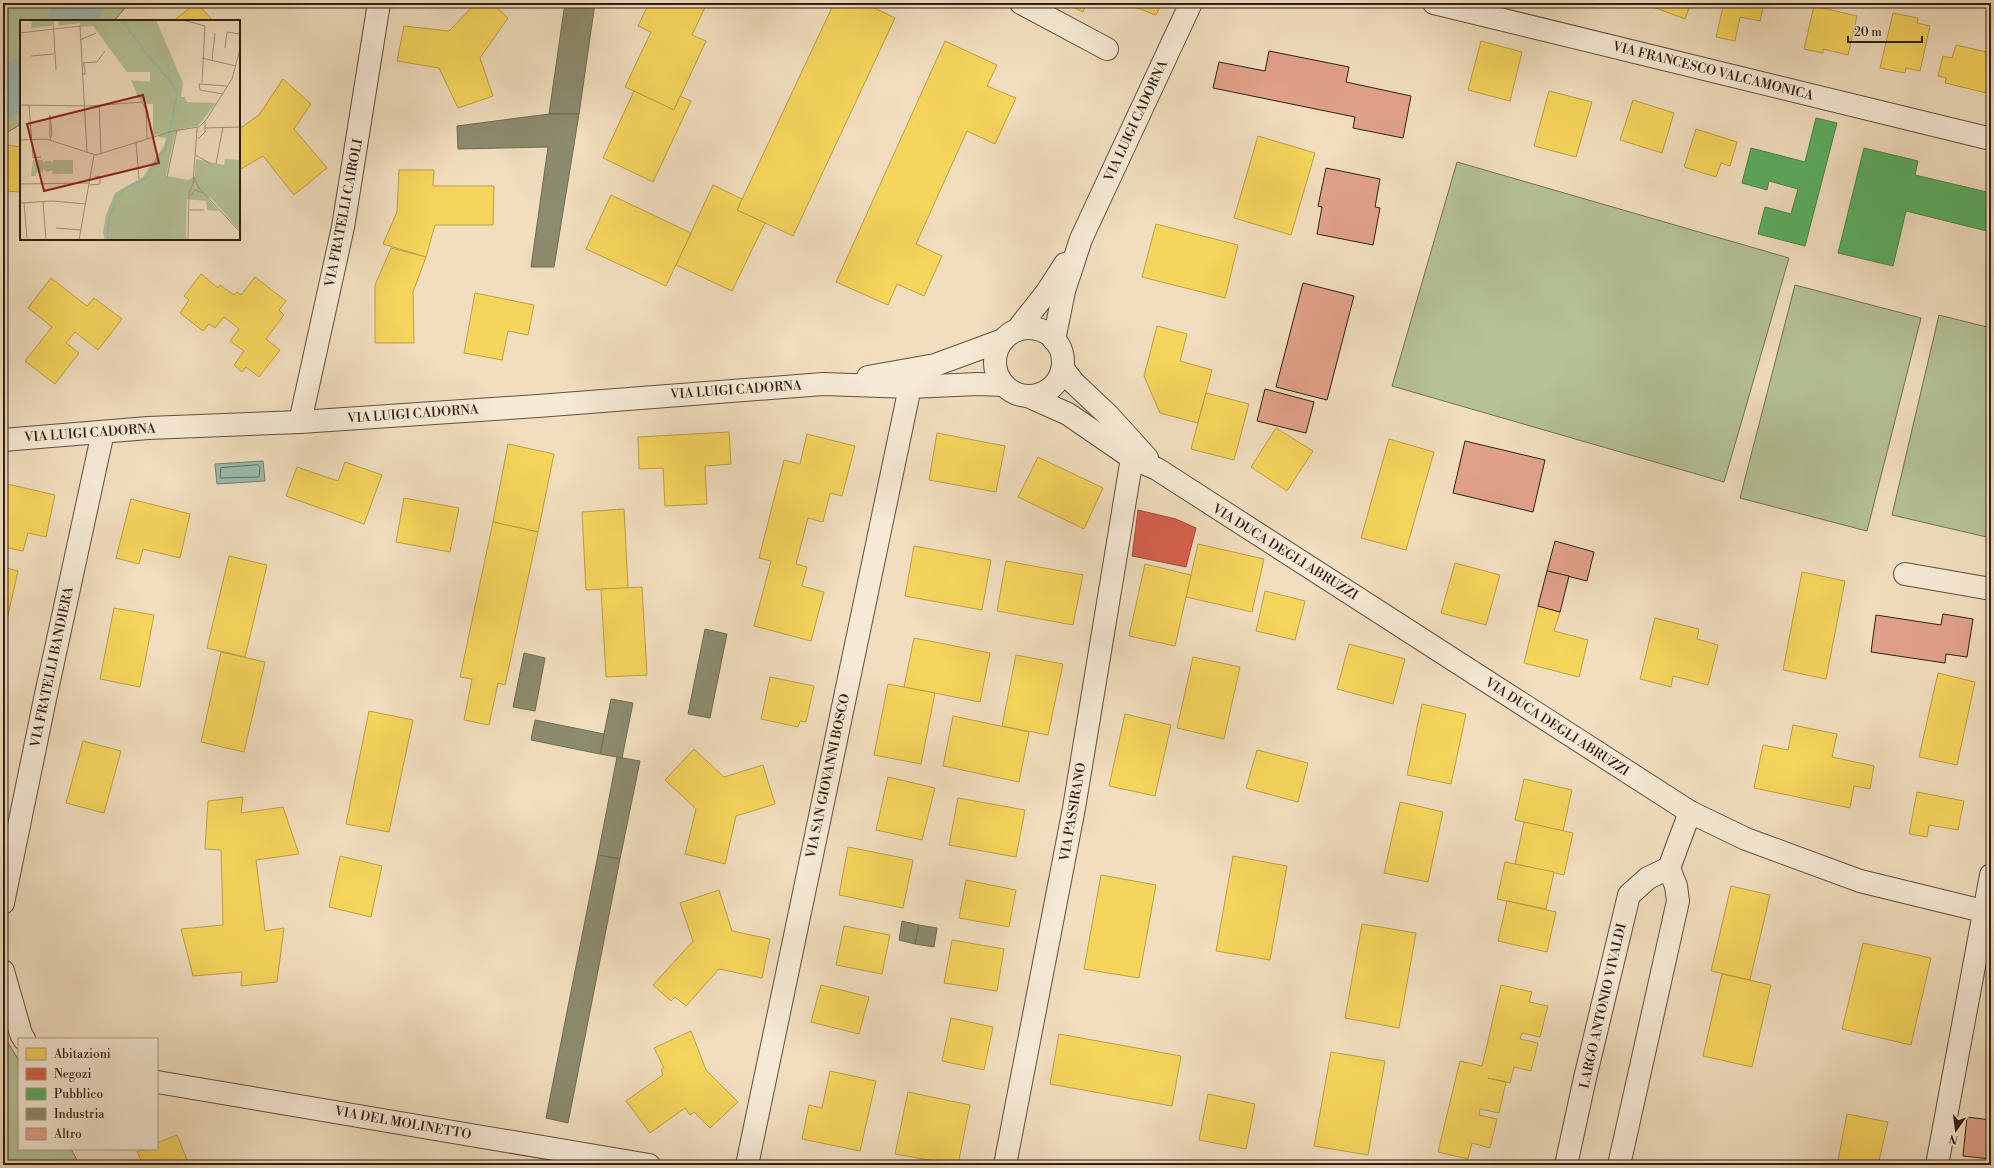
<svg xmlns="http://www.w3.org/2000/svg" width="1994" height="1168" font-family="'Libre Bodoni',serif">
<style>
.green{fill:#b4c296;stroke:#727056}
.water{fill:#9bbcae;stroke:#707d71}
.homes{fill:#f6d55c;stroke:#bb9e47}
.shops{fill:#d6604d;stroke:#a44c3c}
.public{fill:#5aae61;stroke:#4d834a}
.industry{fill:#8c8c6e;stroke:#706b53}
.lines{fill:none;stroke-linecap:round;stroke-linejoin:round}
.shore{stroke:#666d62;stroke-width:1}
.river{stroke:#9bbcae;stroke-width:44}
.building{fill:#e1a28a;stroke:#301e15}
.minor-casing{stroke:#604e3f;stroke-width:24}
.tertiary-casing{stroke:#604e3f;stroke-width:24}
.minor{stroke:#f6ead5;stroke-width:22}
.tertiary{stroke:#f6ead5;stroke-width:22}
.labels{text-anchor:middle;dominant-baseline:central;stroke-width:4;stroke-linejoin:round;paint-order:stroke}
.street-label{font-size:13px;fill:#301e15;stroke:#f6ead5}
.inset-river{fill:none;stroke:#9bbcae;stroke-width:2}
.inset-road{fill:none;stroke:#a4917a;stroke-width:1}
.view{fill:#8f2418;fill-opacity:0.15;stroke:#8f2418;stroke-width:2}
.inset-edge{fill:none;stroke:#301e15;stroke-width:2}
</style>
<rect width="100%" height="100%" fill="#f1debe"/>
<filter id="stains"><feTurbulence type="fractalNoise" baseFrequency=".005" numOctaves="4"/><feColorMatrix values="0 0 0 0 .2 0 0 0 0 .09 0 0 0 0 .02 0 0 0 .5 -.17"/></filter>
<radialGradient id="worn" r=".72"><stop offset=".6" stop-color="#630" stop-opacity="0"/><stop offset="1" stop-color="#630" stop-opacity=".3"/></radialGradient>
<g class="green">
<path d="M 3,3 L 129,3 L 114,21 L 21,21 L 21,124 L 3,135 Z"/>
<path d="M 1457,162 L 1789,258 L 1724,482 L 1392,386 Z"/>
<path d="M 1795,285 L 1921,318 L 1867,531 L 1740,498 Z"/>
<path d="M 1939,315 L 1991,328 L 1991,538 L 1892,515 Z"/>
<path d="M 3,1034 L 19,1061 L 19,1149 L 71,1149 L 77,1160 L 78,1165 L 3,1165 Z"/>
</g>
<path class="water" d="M 263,461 L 265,481 L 217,484 L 215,464 Z"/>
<g class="homes">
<path d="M 197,3 L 213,21 L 173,21 L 196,3 Z"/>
<path d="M 476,3 L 492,3 L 508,18 L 480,58 L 493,96 L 458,108 L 439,68 L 397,61 L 404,26 L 449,31 Z"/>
<path d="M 649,3 L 707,3 L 692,35 L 706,41 L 674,110 L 625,87 L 651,32 L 638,26 Z"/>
<path d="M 834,3 L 864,3 L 895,18 L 793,236 L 737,210 Z"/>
<path d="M 1065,3 L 1087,3 L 1083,12 Z"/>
<path d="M 1130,3 L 1162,3 L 1156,15 L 1129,5 Z"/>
<path d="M 1642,3 L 1691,3 L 1685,19 Z"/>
<path d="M 1724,3 L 1764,3 L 1760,21 L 1740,17 L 1735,41 L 1716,37 Z"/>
<path d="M 1814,6 L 1857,16 L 1848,55 L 1823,49 L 1823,53 L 1804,49 Z"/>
<path d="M 1893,13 L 1918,18 L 1917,23 L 1930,26 L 1920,71 L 1906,68 L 1905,73 L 1880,68 Z"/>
<path d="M 945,41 L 997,65 L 987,86 L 1016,98 L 995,144 L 967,131 L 916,244 L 942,256 L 924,296 L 897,284 L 888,305 L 836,282 Z"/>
<path d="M 1481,41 L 1522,52 L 1510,101 L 1468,90 Z"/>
<path d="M 1956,45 L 1991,53 L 1991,94 L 1945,83 L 1946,78 L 1938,76 L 1943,56 L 1952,58 Z"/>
<path d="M 283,79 L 311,104 L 294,129 L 327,168 L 294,195 L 263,156 L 239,170 L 239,129 L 259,115 Z"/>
<path d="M 634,91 L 674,110 L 680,96 L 691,101 L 653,182 L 603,158 Z"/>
<path d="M 1549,91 L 1592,102 L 1576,157 L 1534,146 Z"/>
<path d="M 1633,100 L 1674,113 L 1662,153 L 1620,140 Z"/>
<path d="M 1696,129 L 1737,142 L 1730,166 L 1721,163 L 1716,177 L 1684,167 Z"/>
<path d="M 1258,136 L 1315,153 L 1291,235 L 1234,218 Z"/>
<path d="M 7,145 L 21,147 L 21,192 L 5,191 Z"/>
<path d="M 399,170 L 434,170 L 433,186 L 494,186 L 493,225 L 435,225 L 426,257 L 383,244 L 397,212 Z"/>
<path d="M 713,185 L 742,199 L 737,210 L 765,223 L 732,291 L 676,265 Z"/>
<path d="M 611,195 L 691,233 L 666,286 L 586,249 Z"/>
<path d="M 1156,224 L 1238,245 L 1225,298 L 1142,277 Z"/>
<path d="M 391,248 L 426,257 L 413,292 L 414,343 L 375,343 L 375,285 Z"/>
<path d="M 201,274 L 218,288 L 220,285 L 234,295 L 237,292 L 241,295 L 255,277 L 286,301 L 279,310 L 284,315 L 266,339 L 280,350 L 259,377 L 246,367 L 242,372 L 234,365 L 244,351 L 230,341 L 239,329 L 224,317 L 215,328 L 209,324 L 203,331 L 180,313 L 189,300 L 184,296 Z"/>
<path d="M 51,278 L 87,306 L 94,298 L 122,319 L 98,350 L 75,332 L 66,343 L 79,353 L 55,384 L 25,361 L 52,327 L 28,308 Z"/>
<path d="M 475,293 L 534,305 L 528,335 L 508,331 L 502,360 L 464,353 Z"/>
<path d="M 1157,326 L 1187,334 L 1180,361 L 1212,370 L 1198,423 L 1160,413 L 1144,376 Z"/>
<path d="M 1206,393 L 1249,404 L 1234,460 L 1191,449 Z"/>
<path d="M 1276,428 L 1313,451 L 1287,491 L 1251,467 Z"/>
<path d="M 729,432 L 731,464 L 705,466 L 707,504 L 665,506 L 663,468 L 639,469 L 638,437 Z"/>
<path d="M 937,433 L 1005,446 L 996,492 L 929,480 Z"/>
<path d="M 807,434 L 855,446 L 842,496 L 830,493 L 823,522 L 808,518 L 796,564 L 807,567 L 802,586 L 824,592 L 811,641 L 754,626 L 771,561 L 759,558 L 784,460 L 800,464 Z"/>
<path d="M 1389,439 L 1434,452 L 1406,550 L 1361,538 Z"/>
<path d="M 508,444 L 554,454 L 538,532 L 493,522 Z"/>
<path d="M 1038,457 L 1103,488 L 1084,529 L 1018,497 Z"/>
<path d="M 345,462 L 382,475 L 364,524 L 286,496 L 297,467 L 338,481 Z"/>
<path d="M 3,483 L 55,495 L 46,537 L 28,533 L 23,551 L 3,547 Z"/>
<path d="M 404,498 L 459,508 L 450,552 L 396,542 Z"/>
<path d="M 131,499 L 190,514 L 180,558 L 143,549 L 139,564 L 116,558 Z"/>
<path d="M 624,509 L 628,588 L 586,590 L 582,512 Z"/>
<path d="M 493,522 L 538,532 L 505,685 L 498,683 L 489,725 L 464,720 L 472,679 L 460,677 Z"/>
<path d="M 1198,544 L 1264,559 L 1252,612 L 1186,597 Z"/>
<path d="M 914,546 L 991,560 L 982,610 L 905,596 Z"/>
<path d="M 229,556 L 267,565 L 245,657 L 207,648 Z"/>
<path d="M 1006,561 L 1083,575 L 1073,625 L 997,611 Z"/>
<path d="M 1455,563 L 1500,575 L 1486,625 L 1441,613 Z"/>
<path d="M 1145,564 L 1191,575 L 1175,646 L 1129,636 Z"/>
<path d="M 3,567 L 18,571 L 3,637 Z"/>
<path d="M 1802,572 L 1845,581 L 1826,679 L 1783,670 Z"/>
<path d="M 642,587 L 647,675 L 606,677 L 601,589 Z"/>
<path d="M 1265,591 L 1305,601 L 1295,640 L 1256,631 Z"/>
<path d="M 1538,606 L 1560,612 L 1554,631 L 1588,640 L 1579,677 L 1524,663 Z"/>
<path d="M 114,608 L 154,615 L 140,687 L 100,679 Z"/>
<path d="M 1655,618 L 1699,629 L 1697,639 L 1718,645 L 1708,685 L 1673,676 L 1671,687 L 1640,679 Z"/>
<path d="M 914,638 L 990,653 L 980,702 L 904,687 Z"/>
<path d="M 1349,644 L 1405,659 L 1393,704 L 1337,689 Z"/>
<path d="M 221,652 L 265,662 L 244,752 L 201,742 Z"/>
<path d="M 1016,655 L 1063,664 L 1048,735 L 1002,726 Z"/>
<path d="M 1193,657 L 1240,667 L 1224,739 L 1177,728 Z"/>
<path d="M 1938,673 L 1975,682 L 1957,765 L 1919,757 Z"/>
<path d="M 770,677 L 814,686 L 806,722 L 800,721 L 798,727 L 761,719 Z"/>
<path d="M 888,684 L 935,693 L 921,764 L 874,755 Z"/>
<path d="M 1422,704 L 1466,714 L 1451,784 L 1407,775 Z"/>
<path d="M 369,711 L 413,720 L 389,832 L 346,824 Z"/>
<path d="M 1125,714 L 1171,725 L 1155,796 L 1109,786 Z"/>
<path d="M 953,716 L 1029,732 L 1019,782 L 943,766 Z"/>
<path d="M 1793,725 L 1837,734 L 1832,757 L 1874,766 L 1870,789 L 1854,786 L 1850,808 L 1754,788 L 1763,745 L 1788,750 Z"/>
<path d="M 83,741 L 121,751 L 104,813 L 66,803 Z"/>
<path d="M 694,749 L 724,777 L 763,765 L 775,804 L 736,816 L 725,864 L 685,854 L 696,809 L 665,780 Z"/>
<path d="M 1257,750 L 1308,763 L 1298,802 L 1246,788 Z"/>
<path d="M 888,777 L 935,788 L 922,840 L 876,830 Z"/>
<path d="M 1524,779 L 1572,790 L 1563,831 L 1515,820 Z"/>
<path d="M 1917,792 L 1964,801 L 1958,830 L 1929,825 L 1927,837 L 1909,834 Z"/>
<path d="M 243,797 L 241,813 L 283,807 L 299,854 L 256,860 L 265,931 L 284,928 L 277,982 L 241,986 L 242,972 L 193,976 L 181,929 L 223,925 L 221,850 L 205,849 L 208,801 Z"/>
<path d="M 958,798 L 1025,810 L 1016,857 L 949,845 Z"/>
<path d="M 1400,802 L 1443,812 L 1428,882 L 1384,873 Z"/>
<path d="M 1524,822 L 1573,833 L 1564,875 L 1515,864 Z"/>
<path d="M 848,847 L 913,860 L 903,908 L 839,895 Z"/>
<path d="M 340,856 L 382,866 L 371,917 L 329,907 Z"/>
<path d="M 1233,856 L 1287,866 L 1270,960 L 1216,951 Z"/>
<path d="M 1505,862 L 1554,872 L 1546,909 L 1497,899 Z"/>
<path d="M 1101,875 L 1156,885 L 1139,978 L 1084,969 Z"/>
<path d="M 966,880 L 1016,890 L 1009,927 L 959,918 Z"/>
<path d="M 1731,886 L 1770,895 L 1750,980 L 1711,971 Z"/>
<path d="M 719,890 L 732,931 L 770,939 L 762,978 L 719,969 L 686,1006 L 675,997 L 671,1001 L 653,985 L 693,941 L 680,903 Z"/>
<path d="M 1507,901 L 1556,912 L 1547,952 L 1498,941 Z"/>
<path d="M 1362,924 L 1416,933 L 1399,1028 L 1345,1018 Z"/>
<path d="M 844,926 L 890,935 L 882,974 L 836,965 Z"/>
<path d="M 952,940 L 1004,949 L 997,991 L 944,983 Z"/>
<path d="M 1863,943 L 1931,958 L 1911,1045 L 1842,1029 Z"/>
<path d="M 1722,974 L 1771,985 L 1752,1067 L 1703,1056 Z"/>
<path d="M 821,985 L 869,997 L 859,1034 L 811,1022 Z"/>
<path d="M 1501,985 L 1532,992 L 1529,1002 L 1548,1006 L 1540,1037 L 1522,1033 L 1520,1039 L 1538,1043 L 1531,1071 L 1514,1067 L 1510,1083 L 1488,1078 L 1506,1082 L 1499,1113 L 1480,1109 L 1479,1115 L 1497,1119 L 1490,1148 L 1472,1143 L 1468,1159 L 1438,1152 L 1460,1061 L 1482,1066 Z"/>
<path d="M 1991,1015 L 1991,1034 L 1989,1034 Z"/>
<path d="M 951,1018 L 993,1027 L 984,1070 L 942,1061 Z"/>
<path d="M 691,1031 L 706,1070 L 738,1102 L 710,1128 L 694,1112 L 690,1115 L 685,1108 L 650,1133 L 626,1101 L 663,1075 L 661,1070 L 664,1068 L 654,1048 Z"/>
<path d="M 1059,1034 L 1181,1056 L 1172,1106 L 1050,1084 Z"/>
<path d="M 1331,1052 L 1385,1061 L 1368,1155 L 1314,1146 Z"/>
<path d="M 830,1071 L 876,1081 L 860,1151 L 802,1139 L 809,1105 L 822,1108 Z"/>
<path d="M 908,1092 L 970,1105 L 958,1165 L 895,1154 Z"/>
<path d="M 1208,1094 L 1255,1104 L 1246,1149 L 1199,1140 Z"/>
<path d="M 1847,1114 L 1888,1122 L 1878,1165 L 1862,1165 L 1838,1160 Z"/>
<path d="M 177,1135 L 189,1165 L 143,1165 L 137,1151 L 157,1149 L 157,1143 Z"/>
</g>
<path class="shops" d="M 1138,510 L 1176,519 L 1196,528 L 1186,567 L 1132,556 Z"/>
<g class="public">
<path d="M 1816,118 L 1837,123 L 1805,246 L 1758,234 L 1765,207 L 1791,214 L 1798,189 L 1769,181 L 1767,190 L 1742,183 L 1751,148 L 1805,162 Z"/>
<path d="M 1864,148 L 1918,161 L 1915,175 L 1991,193 L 1991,232 L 1906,211 L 1893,266 L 1838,253 Z"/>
</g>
<g class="industry">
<path d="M 565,3 L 595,3 L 579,114 L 549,114 Z"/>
<path d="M 549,114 L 579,114 L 554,267 L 531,267 L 548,147 L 458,149 L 457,126 Z"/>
<path d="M 705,629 L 727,634 L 710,718 L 688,714 Z"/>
<path d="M 524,653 L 545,658 L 535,711 L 513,707 Z"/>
<path d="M 611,699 L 633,703 L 622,758 L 600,754 Z"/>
<path d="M 535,720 L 604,734 L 600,754 L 531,740 Z"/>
<path d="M 617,757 L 640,761 L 620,859 L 598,855 Z"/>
<path d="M 598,855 L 620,859 L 568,1123 L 546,1118 Z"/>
<path d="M 902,921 L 919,925 L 915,944 L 899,940 Z"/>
<path d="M 919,925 L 937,928 L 934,947 L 915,944 Z"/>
</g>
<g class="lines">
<path class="shore" d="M 258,465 L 260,467 L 259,477 L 220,478 L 221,468 Z"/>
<g class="river">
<path d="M 69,21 L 83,3"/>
<path d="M 3,97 L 21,79"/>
</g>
</g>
<g class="building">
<path d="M 1269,51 L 1349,67 L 1346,82 L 1411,96 L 1403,138 L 1353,128 L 1355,117 L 1213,88 L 1219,62 L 1265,71 Z"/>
<path d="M 1326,168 L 1380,179 L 1375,207 L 1380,208 L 1373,245 L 1317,234 L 1322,207 L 1318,206 Z"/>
<path d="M 1303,283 L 1354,296 L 1327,400 L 1276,387 Z"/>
<path d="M 1265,389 L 1314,402 L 1306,433 L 1257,421 Z"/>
<path d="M 1465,441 L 1545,460 L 1533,512 L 1453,493 Z"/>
<path d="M 1555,541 L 1594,552 L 1587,581 L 1547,571 Z"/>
<path d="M 1547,571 L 1569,576 L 1560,612 L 1538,606 Z"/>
<path d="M 1943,614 L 1973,619 L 1967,657 L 1946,654 L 1945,663 L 1871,652 L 1876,615 L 1941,625 Z"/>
<path d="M 1967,1117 L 1991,1120 L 1991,1159 L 1963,1156 Z"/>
</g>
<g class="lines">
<defs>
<g id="minor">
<path d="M 1021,3 L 1107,49"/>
<path d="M 1434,3 L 1991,139"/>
<path d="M 1017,330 L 1047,292 L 1065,264"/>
<path d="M 1054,340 L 1064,291 L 1081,239 L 1191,3"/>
<path d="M 300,422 L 343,227 L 379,3"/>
<path d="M 1905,574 L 1991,589"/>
<path d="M 3,903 L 45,699 L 103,432"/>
<path d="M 3,971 L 21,1034 L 24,1039"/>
<path d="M 157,1082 L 649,1165"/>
<path d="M 747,1165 L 910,387"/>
<path d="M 1005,1165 L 1074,808 L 1132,458"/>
<path d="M 1566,1165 L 1585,1078 L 1629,895 L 1648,878 L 1669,868"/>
<path d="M 1619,1165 L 1678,901 L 1676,886 L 1669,868 L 1690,812"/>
<path d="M 1937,1165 L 1991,875"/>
</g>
<g id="tertiary">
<circle cx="1029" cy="362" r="34"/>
<path d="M 1063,369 L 1074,383 L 1108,415 L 1147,458"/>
<path d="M 868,377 L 935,365 L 1003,340"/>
<path d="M 1030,397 L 1068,414 L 1132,458 L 1157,469 L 1690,812 L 1746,839 L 1860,881 L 1991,913"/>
<path d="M 3,440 L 148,428 L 300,422 L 538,406 L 823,384 L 910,387 L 978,384 L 1004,385"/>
</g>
</defs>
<use href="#minor" class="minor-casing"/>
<use href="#tertiary" class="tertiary-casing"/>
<use href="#minor" class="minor"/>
<use href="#tertiary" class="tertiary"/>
</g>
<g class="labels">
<g class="street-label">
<text transform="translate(1713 71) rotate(14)">VIA FRANCESCO VALCAMONICA</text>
<text transform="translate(1136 121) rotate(-65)">VIA LUIGI CADORNA</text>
<text transform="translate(344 213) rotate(-79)">VIA FRATELLI CAIROLI</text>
<text transform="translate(736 390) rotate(-4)">VIA LUIGI CADORNA</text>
<text transform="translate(413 414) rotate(-4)">VIA LUIGI CADORNA</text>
<text transform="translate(90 433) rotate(-4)">VIA LUIGI CADORNA</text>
<text transform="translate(1285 552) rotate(32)">VIA DUCA DEGLI ABRUZZI</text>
<text transform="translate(52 667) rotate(-78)">VIA FRATELLI BANDIERA</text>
<text transform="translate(1557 727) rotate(33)">VIA DUCA DEGLI ABRUZZI</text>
<text transform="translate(828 776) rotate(-78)">VIA SAN GIOVANNI BOSCO</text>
<text transform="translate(1073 812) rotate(-80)">VIA PASSIRANO</text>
<text transform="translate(1603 1006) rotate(-77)">LARGO ANTONIO VIVALDI</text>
<text transform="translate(403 1123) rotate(10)">VIA DEL MOLINETTO</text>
</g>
</g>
<g transform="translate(20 20)">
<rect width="220" height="220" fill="#f1debe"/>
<path d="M 12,0 L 32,0 L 32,6 L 11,8 ZM 38,0 L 136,0 L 163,63 L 161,77 L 165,77 L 167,82 L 196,83 L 178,106 L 161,109 L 155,114 L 146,156 L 169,160 L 175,156 L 176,139 L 204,145 L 205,139 L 220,140 L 220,211 L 190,177 L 188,179 L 199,191 L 187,190 L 186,181 L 167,179 L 166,220 L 85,220 L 83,213 L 86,195 L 95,173 L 123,157 L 144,126 L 146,118 L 139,117 L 139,114 L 133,116 L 133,84 L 125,84 L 118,77 L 111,60 L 130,62 L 130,52 L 107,52 L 73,6 L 60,7 L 60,3 L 39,6 ZM 13,140 L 23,140 L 23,152 L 16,153 L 16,156 L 11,156 ZM 33,140 L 53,140 L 53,154 L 32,154 ZM22.5 146a5.5 5.5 0 1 1 11 0a5.5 5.5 0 1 1-11 0Z" fill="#b4c296"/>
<path class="inset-river" d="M 88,220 L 88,201 L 98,175 L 106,168 L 127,158 L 138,136 L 146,129 L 157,75 L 153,64 L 129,37 L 102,0"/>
<path class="inset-road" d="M 33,0 L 36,50M 163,0 L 185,6 L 182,63M 0,13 L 60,6 L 67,133M 60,20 L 76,13M 205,28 L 207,12 L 220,14M 11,36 L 34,34M 182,38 L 216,46M 192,40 L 195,13M 62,43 L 77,42 L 85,31M 62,54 L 65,54 L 64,43M 203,74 L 180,70 L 179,64 L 207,66M 0,85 L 70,86 L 122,82 L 126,90 L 127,119M 9,85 L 13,138 L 21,137M 79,85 L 81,133M 185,108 L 220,107M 178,119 L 185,112 L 185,102M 0,120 L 26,119 L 76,135 L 153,111 L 178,107M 30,120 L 32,114 L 30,95 L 30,117M 116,123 L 119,159M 175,135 L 190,143M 196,144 L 203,107M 147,157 L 157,110M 174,157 L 179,168 L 220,212M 0,164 L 70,163M 70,165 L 80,164 L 80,157 L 75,156M 170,177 L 175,170 L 183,173M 23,182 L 26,220M 0,183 L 33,181 L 66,184M 4,183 L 7,218M 169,190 L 184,190M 36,208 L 61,210M 59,220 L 74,135M 168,220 L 169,173 L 173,163 L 177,109 L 186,100 L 212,59 L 220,29"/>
<path class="view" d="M 123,75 L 139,143 L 24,171 L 7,104 Z"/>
<rect width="220" height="220" class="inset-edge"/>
</g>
<rect width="1994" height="1168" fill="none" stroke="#f1debe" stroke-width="16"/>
<rect x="4" y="4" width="1986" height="1160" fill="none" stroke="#301e15" stroke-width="2"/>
<rect x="8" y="8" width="1978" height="1152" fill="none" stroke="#301e15"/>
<rect x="18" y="1038" width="140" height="112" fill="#f6ead5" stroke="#a79888"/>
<rect x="26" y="1048" width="20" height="12" fill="#f6d55c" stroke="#a79888"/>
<text x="54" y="1058" font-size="12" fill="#301e15">Abitazioni</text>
<rect x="26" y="1068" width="20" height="12" fill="#d6604d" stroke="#a79888"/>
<text x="54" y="1078" font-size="12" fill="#301e15">Negozi</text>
<rect x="26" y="1088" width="20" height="12" fill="#5aae61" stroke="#a79888"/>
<text x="54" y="1098" font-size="12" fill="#301e15">Pubblico</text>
<rect x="26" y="1108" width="20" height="12" fill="#8c8c6e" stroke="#a79888"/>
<text x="54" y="1118" font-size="12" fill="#301e15">Industria</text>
<rect x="26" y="1128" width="20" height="12" fill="#e1a28a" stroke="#a79888"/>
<text x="54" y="1138" font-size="12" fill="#301e15">Altro</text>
<g transform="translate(1956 1130) rotate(194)" stroke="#f6ead5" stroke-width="3" paint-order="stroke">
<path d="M0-3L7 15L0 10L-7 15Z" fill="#301e15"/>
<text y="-6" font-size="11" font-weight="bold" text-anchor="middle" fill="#301e15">N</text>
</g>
<path d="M1848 36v6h74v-6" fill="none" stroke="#301e15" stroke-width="2"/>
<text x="1854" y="36" font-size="12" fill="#301e15" stroke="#f6ead5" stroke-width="3" paint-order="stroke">20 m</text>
<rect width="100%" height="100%" filter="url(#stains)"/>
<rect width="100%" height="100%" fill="url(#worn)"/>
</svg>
